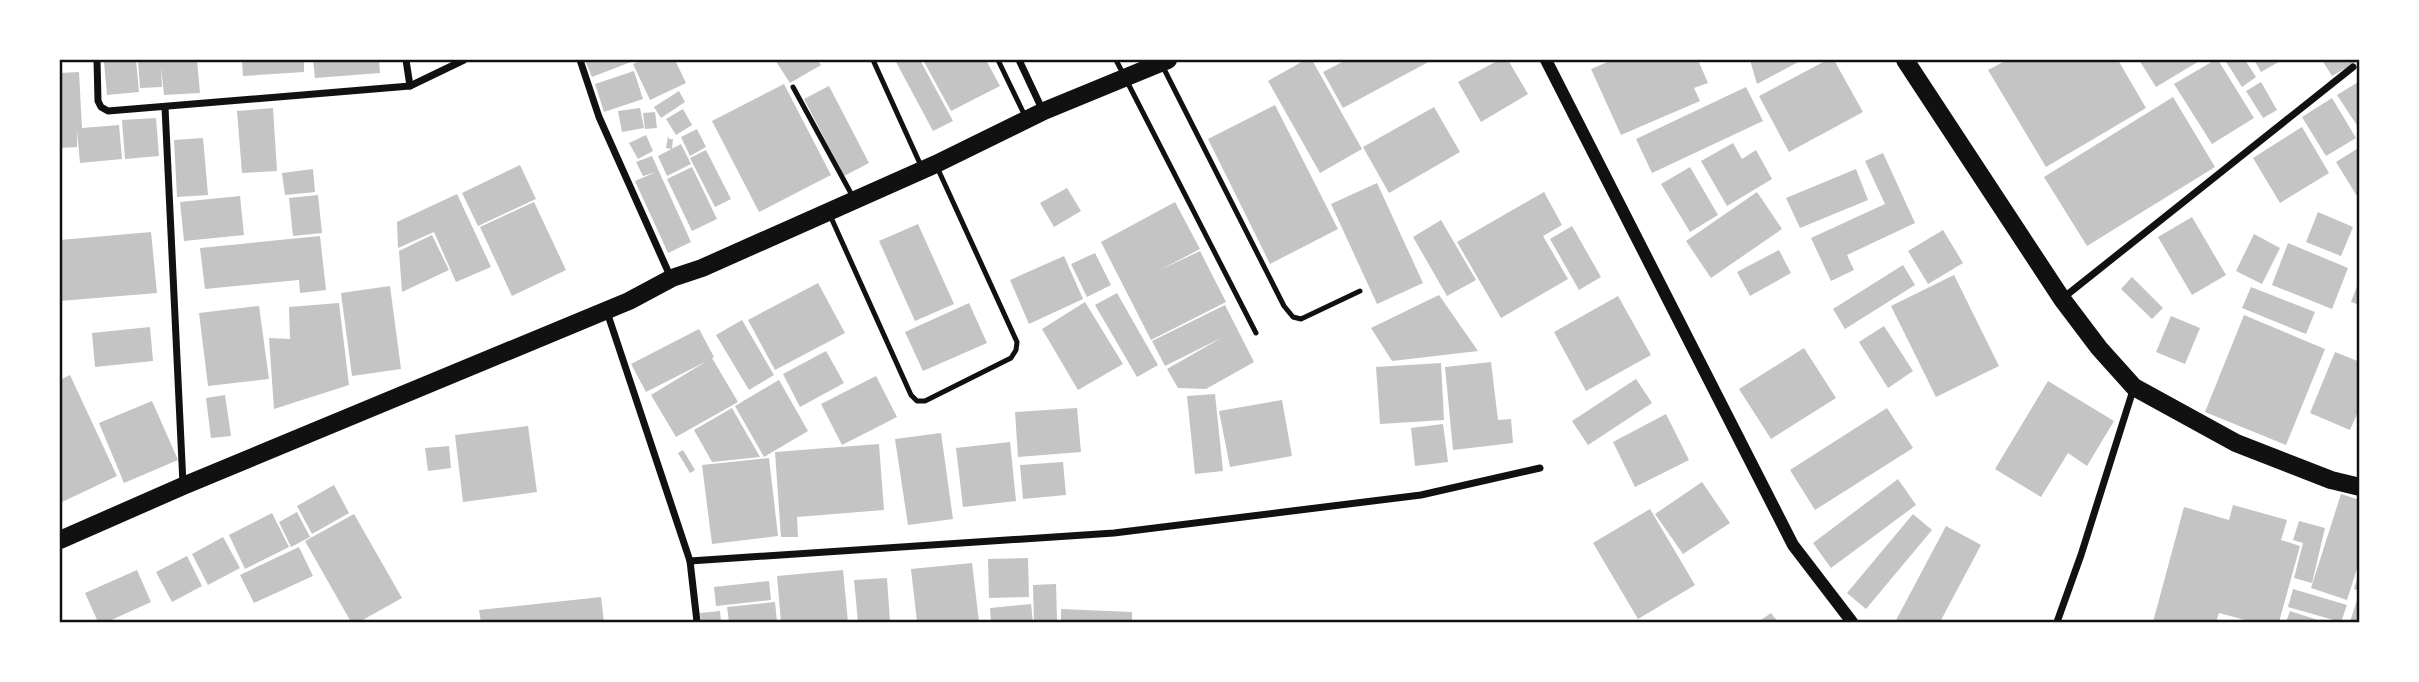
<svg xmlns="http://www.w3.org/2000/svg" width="2419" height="682" font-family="'Public Sans',sans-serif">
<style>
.building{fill:#c4c4c4}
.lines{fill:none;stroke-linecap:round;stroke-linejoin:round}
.service{stroke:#111;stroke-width:5}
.minor{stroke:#111;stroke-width:7}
.tertiary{stroke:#111;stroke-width:12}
.primary{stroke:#111;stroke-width:18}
.neatline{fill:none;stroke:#111;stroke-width:2.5}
</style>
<rect width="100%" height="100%" fill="#fff"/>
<g class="building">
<path d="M 136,60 L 139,92 L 107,95 L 104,62 Z"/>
<path d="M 138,60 L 197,60 L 200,93 L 164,95 L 161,66 L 162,87 L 140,88 Z"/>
<path d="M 242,60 L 304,60 L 304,72 L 243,76 Z"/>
<path d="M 313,60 L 379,60 L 380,73 L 315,78 Z"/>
<path d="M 585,60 L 636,60 L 592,77 Z"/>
<path d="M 643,60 L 675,60 L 686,83 L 650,100 L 633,64 Z"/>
<path d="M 775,60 L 817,60 L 821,65 L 790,83 Z"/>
<path d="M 895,60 L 920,60 L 953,121 L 933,131 Z"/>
<path d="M 923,60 L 986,60 L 1000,86 L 951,111 Z"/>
<path d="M 1305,60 L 1312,60 L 1362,149 L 1320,173 L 1268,81 Z"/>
<path d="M 1346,60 L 1432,60 L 1343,108 L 1323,72 Z"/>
<path d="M 1499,60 L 1508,60 L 1528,94 L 1481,122 L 1458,82 Z"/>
<path d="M 1612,60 L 1698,60 L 1708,83 L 1694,88 L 1700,101 L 1621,135 L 1591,69 Z"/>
<path d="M 1750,60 L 1802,60 L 1757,84 Z"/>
<path d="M 1827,60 L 1834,60 L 1863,112 L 1789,152 L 1759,96 Z"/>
<path d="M 2007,60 L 2118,60 L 2146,108 L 2046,167 L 1988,70 Z"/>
<path d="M 2139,60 L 2201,60 L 2156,87 Z"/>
<path d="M 2215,60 L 2218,60 L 2254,118 L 2212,144 L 2174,84 Z"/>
<path d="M 2225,60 L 2245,60 L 2256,77 L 2242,87 Z"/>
<path d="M 2254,60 L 2282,60 L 2261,72 Z"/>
<path d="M 2322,60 L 2360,60 L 2332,76 Z"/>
<path d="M 634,71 L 643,99 L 604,112 L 595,84 Z"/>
<path d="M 79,72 L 82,128 L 119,125 L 122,159 L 80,163 L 77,131 L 77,147 L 60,148 L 60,73 Z"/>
<path d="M 2360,81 L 2360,130 L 2337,95 Z"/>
<path d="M 2261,82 L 2277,110 L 2263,118 L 2246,91 Z"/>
<path d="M 784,84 L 831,175 L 759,212 L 712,121 Z"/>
<path d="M 829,86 L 869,163 L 844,176 L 804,99 Z"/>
<path d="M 1746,87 L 1763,121 L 1652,173 L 1636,139 Z"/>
<path d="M 679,91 L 685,102 L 661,118 L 654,107 Z"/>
<path d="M 2173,97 L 2215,167 L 2087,246 L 2044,177 Z"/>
<path d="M 2332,98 L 2356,138 L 2326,156 L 2302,117 Z"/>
<path d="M 1275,105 L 1338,229 L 1270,264 L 1208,139 Z"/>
<path d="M 1434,107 L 1460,152 L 1389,193 L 1363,147 Z"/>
<path d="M 273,108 L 277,171 L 242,173 L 237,111 Z"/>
<path d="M 640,108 L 644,128 L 622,132 L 618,111 Z"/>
<path d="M 683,109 L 692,125 L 676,135 L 666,119 Z"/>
<path d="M 655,112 L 657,128 L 645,129 L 643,113 Z"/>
<path d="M 156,118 L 159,156 L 125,159 L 122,120 Z"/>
<path d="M 2302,127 L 2329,173 L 2280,203 L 2253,158 Z"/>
<path d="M 697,129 L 706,147 L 690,156 L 681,137 Z"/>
<path d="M 646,135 L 653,151 L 638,159 L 629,143 Z"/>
<path d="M 668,136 L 669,139 L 673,139 L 672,149 L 666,148 Z"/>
<path d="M 203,138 L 208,195 L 177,197 L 174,140 Z"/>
<path d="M 1733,143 L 1742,159 L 1756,150 L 1772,179 L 1727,206 L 1701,161 Z"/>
<path d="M 681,144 L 691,164 L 667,176 L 658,156 Z"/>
<path d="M 2360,147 L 2360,201 L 2336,162 Z"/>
<path d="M 706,150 L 731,199 L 715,207 L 690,158 Z"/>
<path d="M 1883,153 L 1915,223 L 1847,255 L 1854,270 L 1831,281 L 1811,238 L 1885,204 L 1865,161 Z"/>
<path d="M 652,156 L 691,242 L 668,253 L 635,181 L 656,172 L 643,176 L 636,162 Z"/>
<path d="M 520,165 L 536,199 L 478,226 L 462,193 Z"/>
<path d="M 692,167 L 717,219 L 692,231 L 667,179 Z"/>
<path d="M 1690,167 L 1718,215 L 1690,232 L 1661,184 Z"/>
<path d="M 313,169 L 315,192 L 285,195 L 282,173 Z"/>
<path d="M 1856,169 L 1868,200 L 1800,228 L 1786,198 Z"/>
<path d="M 1377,183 L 1423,283 L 1377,304 L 1331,204 Z"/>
<path d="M 1067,188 L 1081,211 L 1054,227 L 1040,203 Z"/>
<path d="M 1544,192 L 1562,225 L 1543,236 L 1568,279 L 1501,318 L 1457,242 Z"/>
<path d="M 1757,192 L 1782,229 L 1711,278 L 1686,241 Z"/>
<path d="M 457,194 L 491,267 L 456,282 L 434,232 L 398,248 L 397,222 Z"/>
<path d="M 318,195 L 322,233 L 293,236 L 289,198 Z"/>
<path d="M 240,196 L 244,235 L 184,241 L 180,202 Z"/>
<path d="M 534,202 L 566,270 L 512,296 L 480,227 Z"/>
<path d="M 1175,202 L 1200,249 L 1160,270 L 1200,251 L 1226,302 L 1151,340 L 1101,242 Z"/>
<path d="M 2318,212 L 2353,227 L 2341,256 L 2306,242 Z"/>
<path d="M 2192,217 L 2226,275 L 2192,295 L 2158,237 Z"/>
<path d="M 1441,220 L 1476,280 L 1447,296 L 1413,237 Z"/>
<path d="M 918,224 L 954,304 L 915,321 L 879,241 Z"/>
<path d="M 1572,226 L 1601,277 L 1579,290 L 1550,239 Z"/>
<path d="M 1943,230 L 1963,263 L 1928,284 L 1908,251 Z"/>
<path d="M 151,232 L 157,293 L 60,301 L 60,240 Z"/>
<path d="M 2254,234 L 2280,248 L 2262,284 L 2236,271 Z"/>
<path d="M 432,235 L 449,270 L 402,292 L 399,251 Z"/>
<path d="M 320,236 L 326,290 L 300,293 L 299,280 L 205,289 L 200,248 Z"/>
<path d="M 2288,243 L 2348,268 L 2332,309 L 2272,285 Z"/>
<path d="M 1779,250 L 1791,273 L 1750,296 L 1737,272 Z"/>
<path d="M 1095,253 L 1111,285 L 1087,297 L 1071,264 Z"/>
<path d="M 1064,256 L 1083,299 L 1029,324 L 1010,280 Z"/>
<path d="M 1903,265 L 1915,285 L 1845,329 L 1833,309 Z"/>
<path d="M 1954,275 L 1999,366 L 1936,397 L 1891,306 Z"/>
<path d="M 2132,277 L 2163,308 L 2152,319 L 2121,289 Z"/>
<path d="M 2359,281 L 2360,281 L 2360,305 L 2351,302 Z"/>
<path d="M 818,283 L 845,333 L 775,370 L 748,320 Z"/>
<path d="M 390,286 L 401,369 L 352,376 L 341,293 Z"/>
<path d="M 2251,287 L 2315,312 L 2306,334 L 2242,308 Z"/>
<path d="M 1117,293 L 1158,365 L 1137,377 L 1095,305 Z"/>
<path d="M 1439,295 L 1478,351 L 1392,361 L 1371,328 Z"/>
<path d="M 1618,296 L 1651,355 L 1586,391 L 1554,332 Z"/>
<path d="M 1085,302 L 1123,364 L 1078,390 L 1042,329 Z"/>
<path d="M 339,303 L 349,385 L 274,409 L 269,338 L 290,339 L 289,307 Z"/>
<path d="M 969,303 L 987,343 L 923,371 L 905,332 Z"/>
<path d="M 1225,305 L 1254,362 L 1206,389 L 1178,388 L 1167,369 L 1223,337 L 1165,366 L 1152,341 Z"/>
<path d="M 259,306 L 269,379 L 208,386 L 199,313 Z"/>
<path d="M 2244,315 L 2325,349 L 2286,445 L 2205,412 Z"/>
<path d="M 2171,316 L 2200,328 L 2185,364 L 2156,352 Z"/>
<path d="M 742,320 L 774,375 L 749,390 L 716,335 Z"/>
<path d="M 1884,326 L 1913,371 L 1888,388 L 1859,342 Z"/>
<path d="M 150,327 L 153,361 L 95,367 L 92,333 Z"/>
<path d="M 699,329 L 714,357 L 712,358 L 738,402 L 676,437 L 651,395 L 707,361 L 646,392 L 631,364 Z"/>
<path d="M 1804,348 L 1836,398 L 1771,439 L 1739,389 Z"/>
<path d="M 826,351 L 844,383 L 800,407 L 783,374 Z"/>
<path d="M 2335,352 L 2360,362 L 2360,407 L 2350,430 L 2310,413 Z"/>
<path d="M 1491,362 L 1498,420 L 1511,419 L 1513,443 L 1453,450 L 1445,367 Z"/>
<path d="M 1441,363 L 1444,420 L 1380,424 L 1376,367 Z"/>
<path d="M 70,375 L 117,476 L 60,503 L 60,380 Z"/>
<path d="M 876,376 L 897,417 L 842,445 L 821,404 Z"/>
<path d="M 1636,379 L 1652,403 L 1588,445 L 1572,421 Z"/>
<path d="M 779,380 L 808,431 L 764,457 L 735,406 Z"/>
<path d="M 2048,381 L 2114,421 L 2087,466 L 2068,453 L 2041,497 L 1995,469 Z"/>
<path d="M 1215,394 L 1223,471 L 1195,474 L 1187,396 Z"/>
<path d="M 225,395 L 231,436 L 211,438 L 206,398 Z"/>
<path d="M 1282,400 L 1292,456 L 1230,467 L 1219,411 Z"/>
<path d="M 152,401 L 178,460 L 124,483 L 99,423 Z"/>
<path d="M 732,408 L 760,457 L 712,462 L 694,430 Z"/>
<path d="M 1077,408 L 1081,452 L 1018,457 L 1015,412 Z"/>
<path d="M 1887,408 L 1913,448 L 1815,510 L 1790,470 Z"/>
<path d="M 1666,414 L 1689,460 L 1635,487 L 1613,442 Z"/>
<path d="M 1443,424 L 1448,462 L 1415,466 L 1411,428 Z"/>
<path d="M 528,426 L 537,492 L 463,502 L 455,435 Z"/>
<path d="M 941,433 L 953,519 L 908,525 L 895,439 Z"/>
<path d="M 1010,442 L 1016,501 L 963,507 L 956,448 Z"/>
<path d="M 879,444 L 884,510 L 797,517 L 798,537 L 781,537 L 775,452 Z"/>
<path d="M 449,446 L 451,468 L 428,471 L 425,448 Z"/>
<path d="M 683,450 L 695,470 L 690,473 L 678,453 Z"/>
<path d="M 769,458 L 778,536 L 712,544 L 702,465 Z"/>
<path d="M 1063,462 L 1066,495 L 1023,499 L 1020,465 Z"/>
<path d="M 1898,479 L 1916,505 L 1831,568 L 1813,543 Z"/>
<path d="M 1702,482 L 1730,523 L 1683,554 L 1655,514 Z"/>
<path d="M 334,485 L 349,513 L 312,534 L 297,506 Z"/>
<path d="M 2341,494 L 2360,500 L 2360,559 L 2347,600 L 2311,588 Z"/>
<path d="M 2233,505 L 2287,520 L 2281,540 L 2300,546 L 2279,622 L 2253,622 L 2219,613 L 2216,622 L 2153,622 L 2184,507 L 2229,520 Z"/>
<path d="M 1650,509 L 1695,585 L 1638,619 L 1593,543 Z"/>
<path d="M 297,512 L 310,537 L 291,547 L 279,522 Z"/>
<path d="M 272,513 L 289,547 L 245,569 L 229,535 Z"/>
<path d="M 354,514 L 402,598 L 359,622 L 351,622 L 305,541 Z"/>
<path d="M 1913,514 L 1932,530 L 1866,609 L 1847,593 Z"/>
<path d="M 2299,521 L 2325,528 L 2312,583 L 2294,578 L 2303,543 L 2293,540 Z"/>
<path d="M 1946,526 L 1981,545 L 1940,622 L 1895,622 Z"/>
<path d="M 223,537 L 240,568 L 208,585 L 192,554 Z"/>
<path d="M 299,547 L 313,576 L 254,603 L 240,575 Z"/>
<path d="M 187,556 L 202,586 L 172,602 L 156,572 Z"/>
<path d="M 1028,558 L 1029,597 L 989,598 L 988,559 Z"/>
<path d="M 972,563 L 979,622 L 917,622 L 911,569 Z"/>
<path d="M 137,570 L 151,602 L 107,622 L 98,622 L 85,593 Z"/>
<path d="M 843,570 L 848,622 L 781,622 L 777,576 Z"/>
<path d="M 2359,574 L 2360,574 L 2360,591 L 2354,589 Z"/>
<path d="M 887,578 L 890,622 L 858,622 L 854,580 Z"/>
<path d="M 769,581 L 771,600 L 716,606 L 714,587 Z"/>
<path d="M 1056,584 L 1057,622 L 1034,622 L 1033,585 Z"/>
<path d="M 2293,589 L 2347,605 L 2341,622 L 2288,607 Z"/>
<path d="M 601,597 L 604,622 L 481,622 L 479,610 Z"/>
<path d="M 2357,600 L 2360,600 L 2360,622 L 2350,622 Z"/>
<path d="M 775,602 L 777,622 L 729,622 L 727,607 Z"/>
<path d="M 1031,604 L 1033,622 L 991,622 L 990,608 Z"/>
<path d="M 1061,609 L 1132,612 L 1132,622 L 1061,622 Z"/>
<path d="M 720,611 L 721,622 L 701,622 L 700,613 Z"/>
<path d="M 2290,611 L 2324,622 L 2286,622 Z"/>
<path d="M 1771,613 L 1778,622 L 1758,622 Z"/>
</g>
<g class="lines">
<g class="service">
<path d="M 873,60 L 922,168"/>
<path d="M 998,60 L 1025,116"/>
<path d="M 1116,60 L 1256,333"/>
<path d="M 1162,65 L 1284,306 L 1293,317 L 1301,319 L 1360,291"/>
<path d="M 793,87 L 853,197"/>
<path d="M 829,213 L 911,395 L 917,401 L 925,401 L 1011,358 L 1016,350 L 1017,342 L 937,167"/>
</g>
<g class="minor">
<path d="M 97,60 L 98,101 L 101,107 L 108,111 L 410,86 L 464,60"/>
<path d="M 406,60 L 410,86"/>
<path d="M 580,60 L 599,117 L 671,278"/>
<path d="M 1019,60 L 1043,111"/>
<path d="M 165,107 L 183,484"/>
<path d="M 2063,298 L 2353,67"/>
<path d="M 607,312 L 690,561 L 697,622"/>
<path d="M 690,561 L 1114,533 L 1421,495 L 1540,468"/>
<path d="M 2057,622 L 2081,555 L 2134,387"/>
</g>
<path class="tertiary" d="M 1546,60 L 1793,545 L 1852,622"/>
<g class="primary">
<path d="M 1905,60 L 2062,299 L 2099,348 L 2134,387 L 2236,443 L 2331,480 L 2360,487"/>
<path d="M 60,540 L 183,486 L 629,301 L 672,278 L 702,268 L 936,164 L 1044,111 L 1168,60"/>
</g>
</g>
<rect width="2419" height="682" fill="none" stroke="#ffffff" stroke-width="122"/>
<rect x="61" y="61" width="2297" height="560" class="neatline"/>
</svg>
